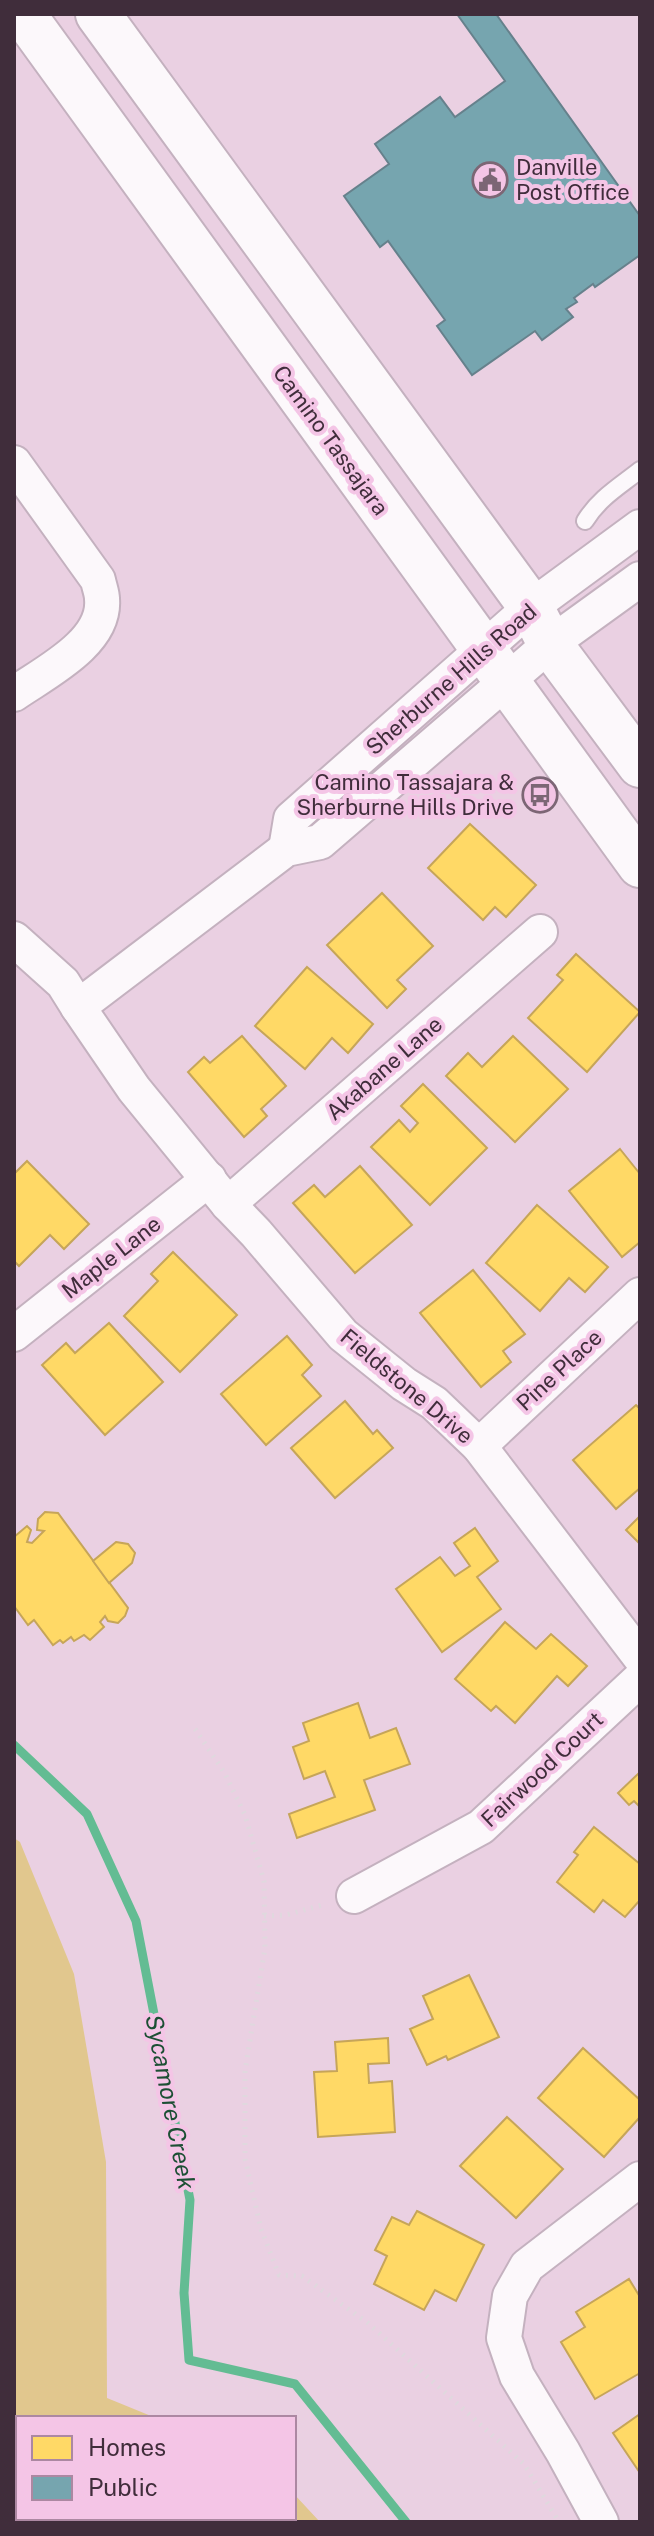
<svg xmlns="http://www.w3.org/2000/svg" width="654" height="2536" font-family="'Public Sans',sans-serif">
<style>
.green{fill:#e1c78e}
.homes{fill:#ffd966;stroke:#c6a559;stroke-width:2}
.public{fill:#76a5af;stroke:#66818c;stroke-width:2}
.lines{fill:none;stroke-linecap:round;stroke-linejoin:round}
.stream{stroke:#63bc93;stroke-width:9}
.lane-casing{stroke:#c4b1bf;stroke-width:20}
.street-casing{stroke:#c4b1bf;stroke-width:38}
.secondary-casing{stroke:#c4b1bf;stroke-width:48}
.path{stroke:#e0d8de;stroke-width:5;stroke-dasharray:2 6;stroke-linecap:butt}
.lane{stroke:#fcf8fb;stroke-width:16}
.street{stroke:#fcf8fb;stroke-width:34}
.secondary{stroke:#fcf8fb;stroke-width:44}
.labels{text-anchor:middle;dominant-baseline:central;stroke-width:8;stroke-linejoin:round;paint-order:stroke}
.poi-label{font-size:22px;fill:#402d3b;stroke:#f4c5e6;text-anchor:start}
.street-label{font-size:22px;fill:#402d3b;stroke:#f4c5e6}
.water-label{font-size:24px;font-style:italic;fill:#1c4f34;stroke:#f4c5e6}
</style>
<rect width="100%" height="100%" fill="#ead0e2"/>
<path class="green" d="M 14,1838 L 20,1842 L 74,1974 L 106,2162 L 107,2398 L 156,2418 L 18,2418 L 18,2518 L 294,2518 L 294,2494 L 320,2522 L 14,2522 Z"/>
<g class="homes">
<path d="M 470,824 L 536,885 L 506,917 L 495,907 L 483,920 L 428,868 Z"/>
<path d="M 382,893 L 433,946 L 397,980 L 406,989 L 387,1008 L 327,945 Z"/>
<path d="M 576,954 L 640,1012 L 587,1072 L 528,1018 L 563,980 L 557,975 Z"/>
<path d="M 307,967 L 373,1024 L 348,1053 L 332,1038 L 305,1069 L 255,1026 Z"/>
<path d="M 242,1036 L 286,1086 L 261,1109 L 267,1116 L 244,1137 L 188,1072 L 204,1057 L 210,1063 Z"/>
<path d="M 513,1036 L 568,1089 L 515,1142 L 446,1076 L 468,1053 L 482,1067 Z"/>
<path d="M 423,1084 L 487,1148 L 430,1205 L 371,1147 L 399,1120 L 410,1132 L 418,1123 L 401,1106 Z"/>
<path d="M 620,1149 L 640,1174 L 640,1242 L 622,1257 L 569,1191 Z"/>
<path d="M 27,1161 L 89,1224 L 64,1249 L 50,1235 L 19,1266 L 14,1261 L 14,1174 Z"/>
<path d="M 360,1166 L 412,1225 L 355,1273 L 293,1203 L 314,1185 L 325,1197 Z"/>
<path d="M 537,1205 L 608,1267 L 585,1292 L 569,1278 L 540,1311 L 486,1263 Z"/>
<path d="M 173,1252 L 237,1315 L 180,1372 L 124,1316 L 158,1281 L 151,1274 Z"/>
<path d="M 473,1270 L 525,1334 L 503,1351 L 511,1362 L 481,1387 L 420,1313 Z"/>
<path d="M 109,1323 L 163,1382 L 105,1435 L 42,1365 L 66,1343 L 75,1353 Z"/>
<path d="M 287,1336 L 312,1365 L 302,1375 L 321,1396 L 266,1445 L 221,1394 Z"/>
<path d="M 345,1401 L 373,1434 L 377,1430 L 393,1448 L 335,1498 L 291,1448 Z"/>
<path d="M 636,1405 L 640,1409 L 640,1488 L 616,1509 L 573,1460 Z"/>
<path d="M 45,1512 L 58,1513 L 128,1608 L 125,1616 L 118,1623 L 108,1621 L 105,1616 L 100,1622 L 104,1627 L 90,1640 L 84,1635 L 74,1641 L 71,1637 L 63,1643 L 60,1640 L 53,1645 L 34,1620 L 28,1625 L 14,1606 L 14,1537 L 27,1526 L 31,1530 L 27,1542 L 32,1543 L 44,1531 L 37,1530 L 38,1519 Z"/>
<path d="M 640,1516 L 640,1544 L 626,1530 Z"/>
<path d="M 475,1528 L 498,1561 L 477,1577 L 501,1609 L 442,1652 L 396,1589 L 440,1557 L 455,1576 L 470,1566 L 454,1543 Z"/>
<path d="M 116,1542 L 128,1544 L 135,1553 L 132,1563 L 109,1583 L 93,1561 Z"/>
<path d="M 505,1622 L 536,1649 L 551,1634 L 587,1666 L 568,1686 L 557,1676 L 515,1723 L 496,1706 L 491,1711 L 455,1679 Z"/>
<path d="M 358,1703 L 370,1738 L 396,1728 L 410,1764 L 364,1780 L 375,1810 L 297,1838 L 289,1814 L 335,1797 L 325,1771 L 304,1779 L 293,1747 L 309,1741 L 303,1723 Z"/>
<path d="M 640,1772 L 640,1807 L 634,1801 L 629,1805 L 618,1793 Z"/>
<path d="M 594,1827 L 640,1864 L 640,1900 L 625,1917 L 603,1900 L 594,1912 L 557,1882 L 578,1855 L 574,1852 Z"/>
<path d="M 469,1975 L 499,2037 L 448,2060 L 446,2056 L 427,2065 L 410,2029 L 433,2019 L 423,1996 Z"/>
<path d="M 388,2038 L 389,2063 L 368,2064 L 369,2083 L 392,2081 L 395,2132 L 318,2137 L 314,2072 L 337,2071 L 335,2042 Z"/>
<path d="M 583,2048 L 640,2100 L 640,2117 L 604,2157 L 538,2098 Z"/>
<path d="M 507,2117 L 563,2169 L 516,2218 L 460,2166 Z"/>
<path d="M 417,2211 L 484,2245 L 456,2301 L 435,2290 L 424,2310 L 374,2284 L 387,2256 L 375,2250 L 392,2217 L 409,2225 Z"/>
<path d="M 629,2279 L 640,2297 L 640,2373 L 595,2399 L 561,2342 L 585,2327 L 576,2312 Z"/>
<path d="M 640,2414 L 640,2473 L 613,2433 Z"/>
</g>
<path class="public" d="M 457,14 L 496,14 L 640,216 L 640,255 L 595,287 L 593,284 L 574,298 L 577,302 L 566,309 L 573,317 L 542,340 L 535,331 L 472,375 L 437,326 L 445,320 L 388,241 L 380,247 L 344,196 L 389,164 L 375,144 L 440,97 L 455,117 L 505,81 Z"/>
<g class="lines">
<path class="stream" d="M 14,1745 L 87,1814 L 136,1921 L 190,2200 L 184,2293 L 189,2360 L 295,2384 L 406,2522"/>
<defs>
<path id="lane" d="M 585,521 C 599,498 620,486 640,470"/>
<g id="street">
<path d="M 14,463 L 98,580 C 99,586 102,593 102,599 C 106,643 44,673 14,694"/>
<path d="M 286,849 L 291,819 L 531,607 L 640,527"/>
<path d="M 14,939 L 63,983 L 78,1007 L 286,849 L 320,842 L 550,644 L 640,579"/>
<path d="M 78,1007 L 134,1089 L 228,1204 L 256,1233 L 343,1335 L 404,1384 L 434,1403 L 479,1446 L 640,1657"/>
<path d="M 228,1204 L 540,932"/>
<path d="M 14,1334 L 209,1179"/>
<path d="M 479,1446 L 640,1295"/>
<path d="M 354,1896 L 481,1827 L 640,1679"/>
<path d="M 601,2522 L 563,2452 L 517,2376 L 504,2338 L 510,2296 L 527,2266 L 640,2179"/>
</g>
<g id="secondary">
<path d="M 23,14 L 640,865"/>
<path d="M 98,14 L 531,607 L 550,644 L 640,765"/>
</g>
</defs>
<use href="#lane" class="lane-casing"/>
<use href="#street" class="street-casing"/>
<use href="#secondary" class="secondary-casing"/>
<g class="path">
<path d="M 195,1729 L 224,1772 L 245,1815 L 264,1881 L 265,1948 L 245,2071 L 245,2159 L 261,2229 L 279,2275 L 302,2276 L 368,2323 L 524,2464 L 559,2522"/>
<path d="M 264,1916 L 286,1915 L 326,1904"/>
</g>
<use href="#lane" class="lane"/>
<use href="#street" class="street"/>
<use href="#secondary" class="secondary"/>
</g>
<defs>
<symbol id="civic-ring" viewBox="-11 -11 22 22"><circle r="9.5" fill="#f4c5e6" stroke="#7c6675" stroke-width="1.5"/><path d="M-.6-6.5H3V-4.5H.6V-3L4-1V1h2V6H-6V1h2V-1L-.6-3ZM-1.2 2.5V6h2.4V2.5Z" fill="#7c6675"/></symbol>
<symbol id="bus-ring" viewBox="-11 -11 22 22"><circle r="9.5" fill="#f4c5e6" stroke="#7c6675" stroke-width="1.5"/><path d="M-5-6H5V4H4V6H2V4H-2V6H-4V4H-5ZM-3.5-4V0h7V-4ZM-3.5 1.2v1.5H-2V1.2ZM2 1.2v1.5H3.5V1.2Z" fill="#7c6675"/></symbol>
</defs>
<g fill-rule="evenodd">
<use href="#civic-ring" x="470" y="160" width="40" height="40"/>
<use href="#bus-ring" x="520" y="775" width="40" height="40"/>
</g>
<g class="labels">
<g class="poi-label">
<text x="516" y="167">Danville<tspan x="516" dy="25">Post Office</tspan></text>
<text x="514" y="782" text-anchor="end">Camino Tassajara &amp;<tspan x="514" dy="25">Sherburne Hills Drive</tspan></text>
</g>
<g class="street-label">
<text transform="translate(331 440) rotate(54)">Camino Tassajara</text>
<text transform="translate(451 679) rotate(-41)">Sherburne Hills Road</text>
<text transform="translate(384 1068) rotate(-41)">Akabane Lane</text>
<text transform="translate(111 1257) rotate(-38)">Maple Lane</text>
<text transform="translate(559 1370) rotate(-43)">Pine Place</text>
<text transform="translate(407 1386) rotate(40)">Fieldstone Drive</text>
<text transform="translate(542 1769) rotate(-43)">Fairwood Court</text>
</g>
<g class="water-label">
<text transform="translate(171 2102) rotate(79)">Sycamore Creek</text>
</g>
</g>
<rect width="654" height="2536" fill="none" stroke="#402d3b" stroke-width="32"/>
<rect x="16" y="2416" width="280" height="104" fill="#f4c5e6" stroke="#ac88a2" stroke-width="2"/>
<rect x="32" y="2436" width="40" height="24" fill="#ffd966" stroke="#ac88a2" stroke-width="2"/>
<text x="88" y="2456" font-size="24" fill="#402d3b">Homes</text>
<rect x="32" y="2476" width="40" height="24" fill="#76a5af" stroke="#ac88a2" stroke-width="2"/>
<text x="88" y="2496" font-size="24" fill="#402d3b">Public</text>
</svg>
